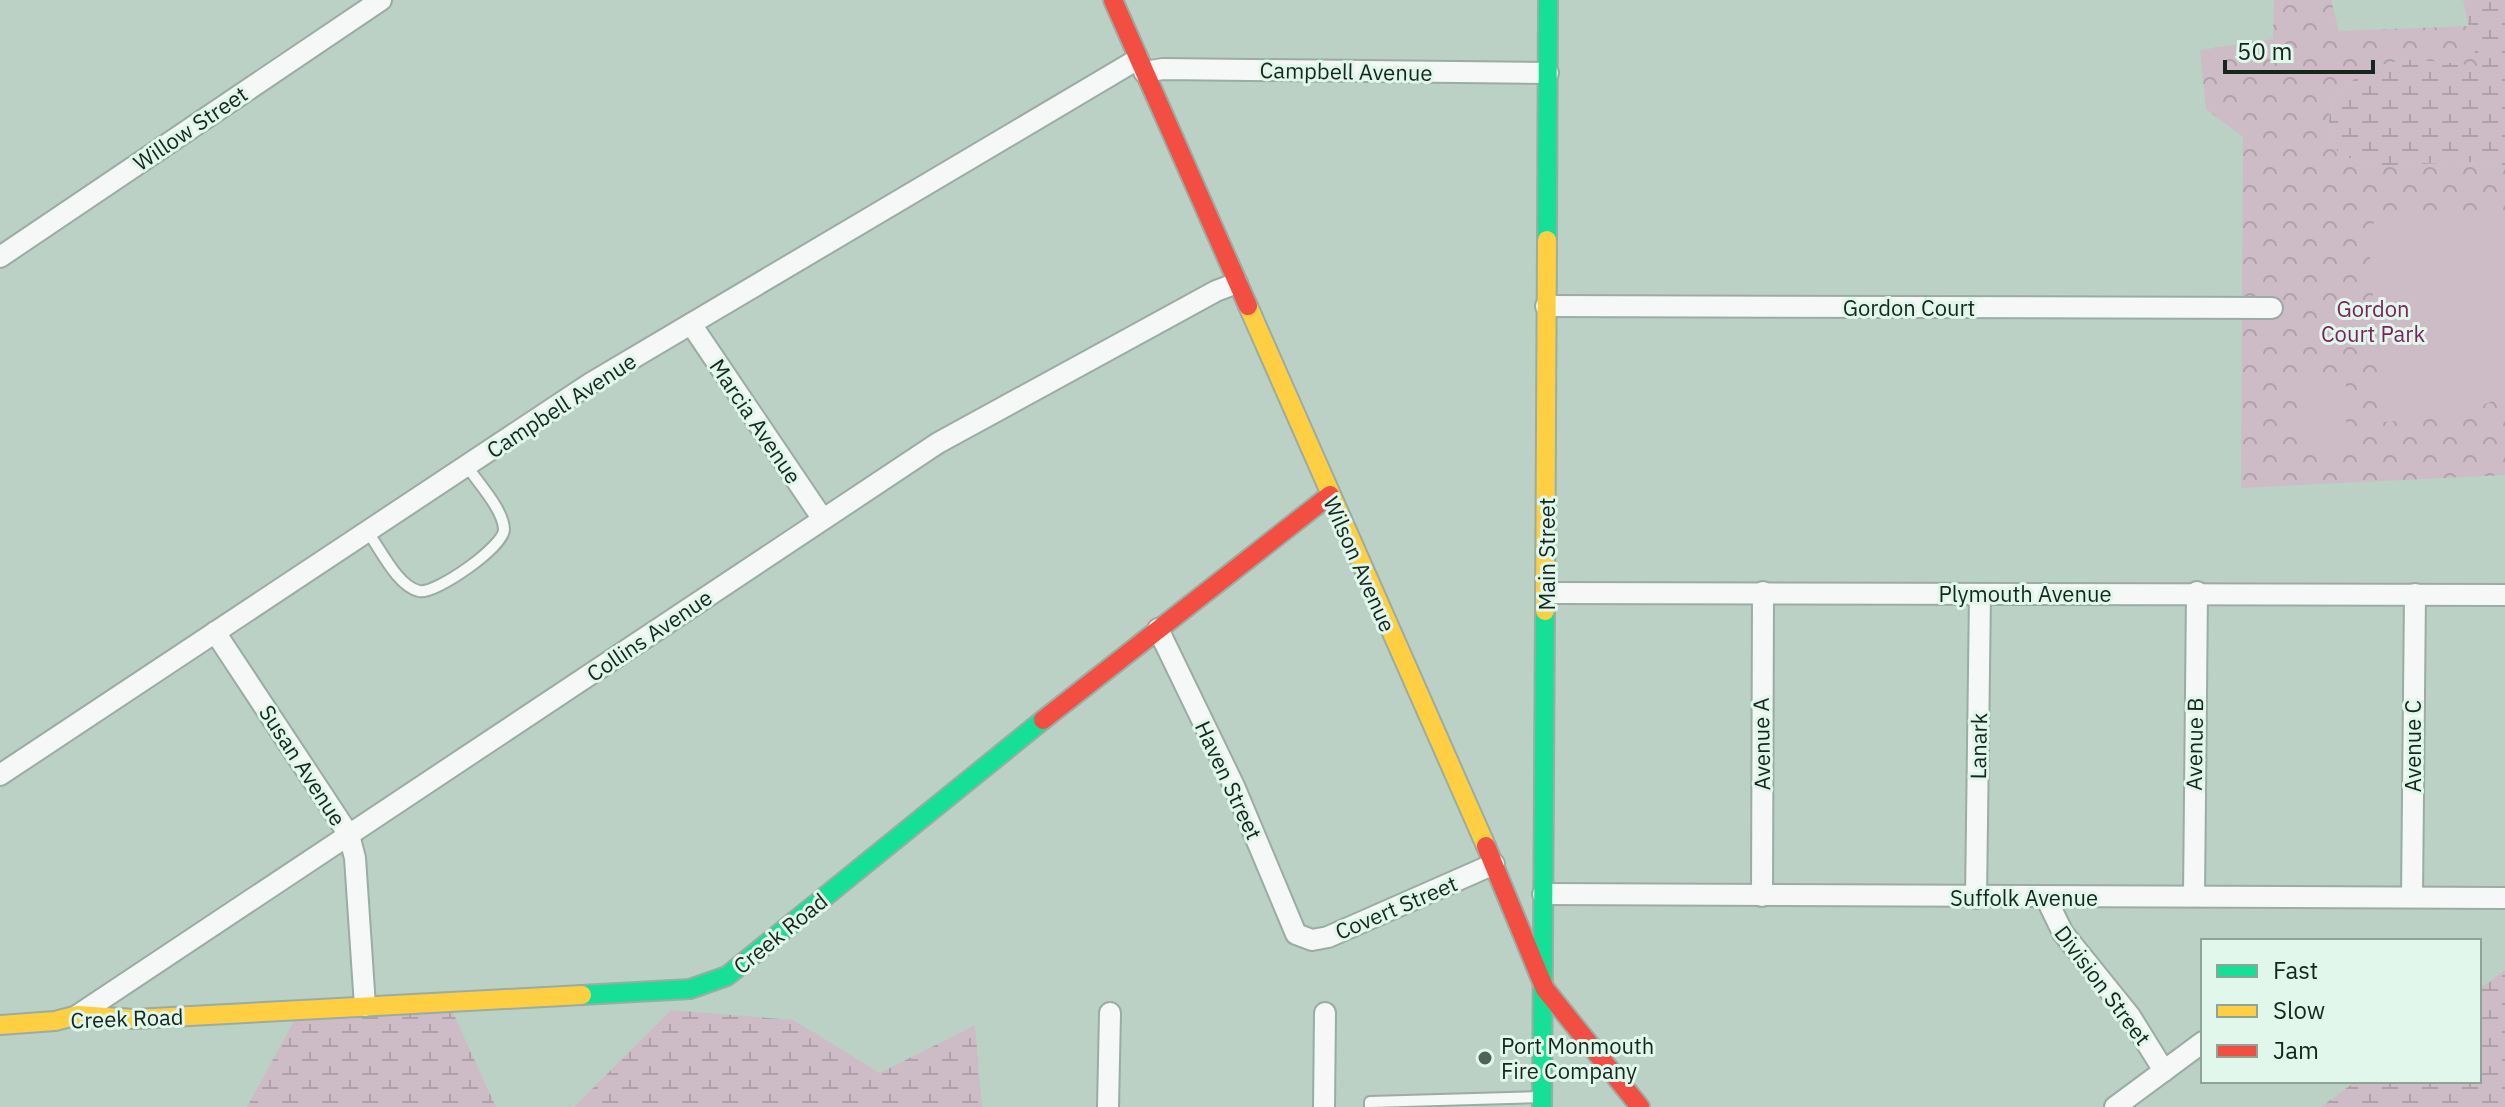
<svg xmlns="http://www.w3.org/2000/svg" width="2505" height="1107" font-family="'IBM Plex Sans',sans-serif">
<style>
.wetland{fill:url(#wetland-marsh)}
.park{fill:url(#park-crowns)}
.pitch{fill:#cdbcc5}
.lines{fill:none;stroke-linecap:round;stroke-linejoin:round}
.lane-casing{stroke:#9aaca3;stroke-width:14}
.street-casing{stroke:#9aaca3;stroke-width:24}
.fast-casing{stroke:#9aaca3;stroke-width:22}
.slow-casing{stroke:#9aaca3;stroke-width:22}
.jam-casing{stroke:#9aaca3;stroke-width:22}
.lane{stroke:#f5f8f6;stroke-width:10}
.street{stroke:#f5f8f6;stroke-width:20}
.fast{stroke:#16e098;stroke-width:18}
.slow{stroke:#ffcf43;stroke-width:18}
.jam{stroke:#f24e42;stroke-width:18}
.poi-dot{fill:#506259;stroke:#e1f7ec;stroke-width:3}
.labels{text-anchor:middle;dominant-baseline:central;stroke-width:6;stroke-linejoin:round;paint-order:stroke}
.street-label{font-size:22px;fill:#16261f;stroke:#e1f7ec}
.park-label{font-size:22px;fill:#7b225d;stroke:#e1f7ec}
.poi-label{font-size:22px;fill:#16261f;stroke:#e1f7ec;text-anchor:start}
</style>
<defs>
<pattern id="wetland-marsh" width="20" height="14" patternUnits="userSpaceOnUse" patternTransform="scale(2)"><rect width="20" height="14" fill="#cdbcc5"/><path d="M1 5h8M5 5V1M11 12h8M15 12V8" fill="none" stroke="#afa1a9"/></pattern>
<pattern id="park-crowns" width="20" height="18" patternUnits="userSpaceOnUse" patternTransform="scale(2)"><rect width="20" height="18" fill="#cdbcc5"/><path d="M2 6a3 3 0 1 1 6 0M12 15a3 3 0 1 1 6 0" fill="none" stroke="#afa1a9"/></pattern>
</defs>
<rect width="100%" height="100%" fill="#bbd1c6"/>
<g class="wetland">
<path d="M 2463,0 L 2505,0 L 2505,167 L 2484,162 L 2364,166 L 2337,151 C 2334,142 2329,130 2329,121 C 2330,83 2375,63 2408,60 C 2429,58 2455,64 2477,66 Z"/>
<path d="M 2505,970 L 2505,1107 L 2321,1107 L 2356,1081 L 2479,1081 L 2479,989 Z"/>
<path d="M 450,1006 L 496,1107 L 247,1107 L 296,1017 Z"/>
<path d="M 671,1010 L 793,1020 L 880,1073 L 975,1025 L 982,1107 L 574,1107 Z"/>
</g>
<path class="park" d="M 2274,0 L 2331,0 L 2339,31 L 2469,26 L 2478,66 C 2456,64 2432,60 2410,60 C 2377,61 2329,84 2329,121 C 2329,131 2334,142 2337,151 L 2364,166 L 2484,162 L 2505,167 L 2505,475 L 2241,488 L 2243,137 L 2206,109 L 2200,50 L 2273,39 Z"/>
<g class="pitch">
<path d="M 2388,211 L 2505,211 L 2505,395 C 2465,416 2426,419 2382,422 L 2368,228 Z"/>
<path d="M 2303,377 L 2346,377 L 2346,452 L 2302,452 Z"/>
</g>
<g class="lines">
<defs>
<g id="lane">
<path d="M 367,531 C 380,548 397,586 419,591 C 435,595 505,546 504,529 C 503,509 478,483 467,466"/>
<path d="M 1370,1107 L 1370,1102 L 1541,1097"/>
</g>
<g id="street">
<path d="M 1144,72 L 1163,69 L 1548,73"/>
<path d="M 0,257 L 381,0"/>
<path d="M 1546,306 L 2272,308"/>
<path d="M 691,324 L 822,518"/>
<path d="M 1546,593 L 2505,595"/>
<path d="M 1158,629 L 1234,786 L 1296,934 L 1312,940 L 1328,937 L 1494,864"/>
<path d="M 215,632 L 349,835 L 355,858 L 365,1006"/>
<path d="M 0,775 L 591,383 L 1138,59"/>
<path d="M 1543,894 L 2505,898"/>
<path d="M 1762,896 L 1763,592"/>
<path d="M 2194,896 L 2197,592"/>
<path d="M 2412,897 L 2415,594"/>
<path d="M 1976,898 L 1980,594"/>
<path d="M 2046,898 L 2063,933 L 2130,1016 L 2164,1071"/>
<path d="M 78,1015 L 938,443 L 1216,291 L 1237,283"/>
<path d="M 1108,1107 L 1110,1013"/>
<path d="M 1324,1107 L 1325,1013"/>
<path d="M 2115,1107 L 2203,1042"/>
</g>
<g id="fast">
<path d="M 1547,240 L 1548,0"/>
<path d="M 582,995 L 690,989 L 727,976 L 1043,720"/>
<path d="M 1542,1107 L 1545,611"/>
</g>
<g id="slow">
<path d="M 1248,306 L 1486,846"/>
<path d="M 1545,611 L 1547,240"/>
<path d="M 0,1025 L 55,1021 L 78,1015 L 134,1019 L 582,995"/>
</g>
<g id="jam">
<path d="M 1113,0 L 1248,306"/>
<path d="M 1043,720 L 1330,495"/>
<path d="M 1486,846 L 1545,989 L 1640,1107"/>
</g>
</defs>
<use href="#lane" class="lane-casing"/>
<use href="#street" class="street-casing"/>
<use href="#fast" class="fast-casing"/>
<use href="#slow" class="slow-casing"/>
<use href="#jam" class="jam-casing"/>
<use href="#lane" class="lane"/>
<use href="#street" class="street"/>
<use href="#fast" class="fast"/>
<use href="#slow" class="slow"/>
<use href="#jam" class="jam"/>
</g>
<circle class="poi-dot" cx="1485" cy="1058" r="8"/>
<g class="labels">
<g class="street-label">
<text transform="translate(1346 71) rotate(1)">Campbell Avenue</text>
<text transform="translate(190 128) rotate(-34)">Willow Street</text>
<text x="1909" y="307">Gordon Court</text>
<text transform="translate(561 405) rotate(-33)">Campbell Avenue</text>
<text transform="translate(756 421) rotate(56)">Marcia Avenue</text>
<text transform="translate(1546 554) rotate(-90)">Main Street</text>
<text transform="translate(1360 564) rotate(66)">Wilson Avenue</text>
<text x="2025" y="593">Plymouth Avenue</text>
<text transform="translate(649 635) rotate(-34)">Collins Avenue</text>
<text transform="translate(1761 744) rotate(-91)">Avenue A</text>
<text transform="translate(2194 744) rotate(-89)">Avenue B</text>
<text transform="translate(1978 746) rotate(-89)">Lanark</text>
<text transform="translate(2412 746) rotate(-90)">Avenue C</text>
<text transform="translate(303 765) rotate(57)">Susan Avenue</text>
<text transform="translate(1229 780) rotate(65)">Haven Street</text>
<text x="2024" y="897">Suffolk Avenue</text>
<text transform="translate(1396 907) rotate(-23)">Covert Street</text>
<text transform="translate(780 933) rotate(-39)">Creek Road</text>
<text transform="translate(2103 985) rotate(53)">Division Street</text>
<text transform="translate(127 1018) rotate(-2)">Creek Road</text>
</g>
<g class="park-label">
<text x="2373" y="308">Gordon<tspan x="2373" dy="25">Court Park</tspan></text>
</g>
<g class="poi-label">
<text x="1501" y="1045">Port Monmouth<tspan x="1501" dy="25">Fire Company</tspan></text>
</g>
</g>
<rect x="2201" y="939" width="280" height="144" fill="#e1f7ec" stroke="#90a39a" stroke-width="2"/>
<rect x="2217" y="965" width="40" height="12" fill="#16e098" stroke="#90a39a" stroke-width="2"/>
<text x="2273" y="979" font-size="24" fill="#16261f">Fast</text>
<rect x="2217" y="1005" width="40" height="12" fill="#ffcf43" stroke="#90a39a" stroke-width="2"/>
<text x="2273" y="1019" font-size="24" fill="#16261f">Slow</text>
<rect x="2217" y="1045" width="40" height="12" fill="#f24e42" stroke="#90a39a" stroke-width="2"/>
<text x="2273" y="1059" font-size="24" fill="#16261f">Jam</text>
<path d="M2225 60v12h148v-12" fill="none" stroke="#16261f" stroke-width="4"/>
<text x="2237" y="60" font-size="24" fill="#16261f" stroke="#e1f7ec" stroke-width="6" paint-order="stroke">50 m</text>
</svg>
